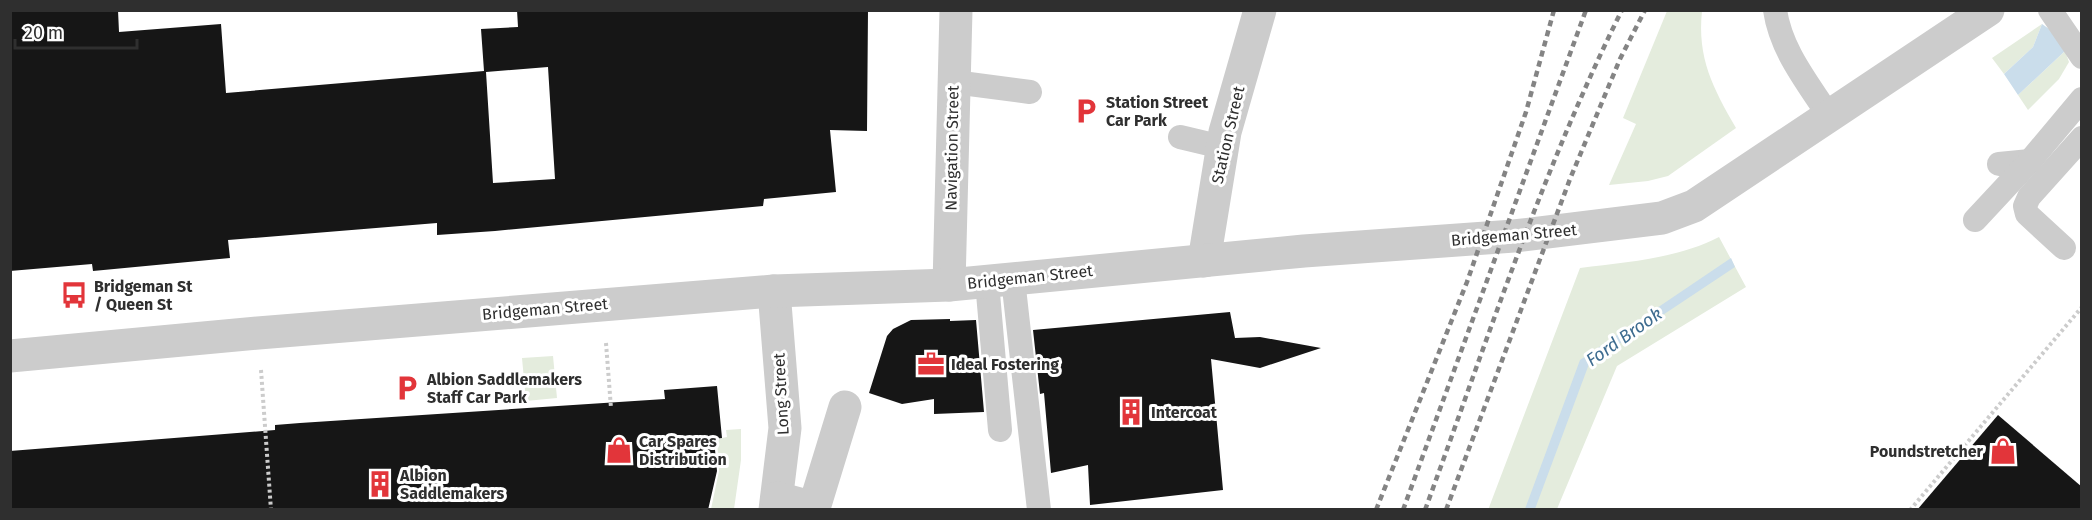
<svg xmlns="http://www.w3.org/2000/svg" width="2092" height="520" font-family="'Fira Sans',sans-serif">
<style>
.green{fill:#e4ecdd}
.water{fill:#caddeb}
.building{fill:#161616;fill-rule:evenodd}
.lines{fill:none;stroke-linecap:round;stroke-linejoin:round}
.path{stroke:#ccc;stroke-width:4;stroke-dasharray:3 3;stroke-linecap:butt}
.service{stroke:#ccc;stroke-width:24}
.minor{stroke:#ccc;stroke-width:33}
.tertiary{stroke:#ccc;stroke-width:33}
.rail{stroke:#848484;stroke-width:4.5;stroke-dasharray:6 4.5;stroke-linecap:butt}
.labels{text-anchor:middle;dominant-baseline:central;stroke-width:6;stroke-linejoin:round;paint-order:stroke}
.poi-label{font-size:16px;font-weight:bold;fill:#2f2f2f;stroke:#fff;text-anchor:start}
.street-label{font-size:16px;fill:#2f2f2f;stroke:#fff}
.water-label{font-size:18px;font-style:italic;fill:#3e6c90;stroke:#fff}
</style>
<rect width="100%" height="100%" fill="#fff"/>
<g class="green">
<path d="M 1667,11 L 1702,11 C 1697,58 1713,88 1736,128 L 1668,176 L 1648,181 L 1609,185 L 1636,124 L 1623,118 Z"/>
<path d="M 2042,24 L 2033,47 L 2004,74 L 1992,58 Z"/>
<path d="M 2065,51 L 2069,62 L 2059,79 L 2028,110 L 2018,95 Z"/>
<path d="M 1719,237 L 1746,287 L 1617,366 L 1557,509 L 1488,510 L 1580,268 C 1627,262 1676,259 1719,237 Z"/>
<path d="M 553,356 L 557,398 L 526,401 L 522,358 Z"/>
<path d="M 741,429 L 741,460 L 734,509 L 711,509 L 719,471 L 717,439 L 727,437 L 726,430 Z"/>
</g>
<g class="water">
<path d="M 2042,24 L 2052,31 L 2065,51 L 2018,95 L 2004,74 L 2033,47 Z"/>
<path d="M 1731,258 L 1735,267 L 1589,364 L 1535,509 L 1525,509 L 1580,360 Z"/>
</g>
<g class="building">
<path d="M 10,10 L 118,10 L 119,32 L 221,24 L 226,93 L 484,71 L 481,29 L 518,27 L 517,10 L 868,10 L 867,131 L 830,130 L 836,192 L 764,199 L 763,206 L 495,231 L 437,235 L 437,223 L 228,240 L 230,258 L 93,271 L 92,264 L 10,271 ZM 548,67 L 555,179 L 493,183 L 486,72 Z"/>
<path d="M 1230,312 L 1235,338 L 1260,337 L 1321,348 L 1260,368 L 1211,359 L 1223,490 L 1090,505 L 1088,465 L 1051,473 L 1044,393 L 1040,394 L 1033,330 Z"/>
<path d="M 950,319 L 950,321 L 976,320 L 984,412 L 934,414 L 934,399 L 902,404 L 869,393 L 887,336 L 893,329 L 911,320 Z"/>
<path d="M 717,386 L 722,438 L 714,439 L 717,471 L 708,510 L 10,510 L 10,451 L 275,430 L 275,425 L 300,423 L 665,399 L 664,390 Z"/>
<path d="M 1998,415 L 2082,487 L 2082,510 L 1917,510 Z"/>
</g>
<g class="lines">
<g class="path">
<path d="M 606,343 L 611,408"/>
<path d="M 261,370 L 271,510"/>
<path d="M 1910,510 L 2082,307"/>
</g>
<g class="service">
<path d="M 1775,10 C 1781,51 1808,83 1829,116"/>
<path d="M 2050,10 L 2082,57"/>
<path d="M 954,82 L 1030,92"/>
<path d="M 1180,137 L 1222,147"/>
<path d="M 1999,164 L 2030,161"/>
<path d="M 1975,220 L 2030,161 L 2082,99"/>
<path d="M 2064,248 L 2027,214 L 2025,206 L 2029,197 L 2082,138"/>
<path d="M 1013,279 L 1039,510"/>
<path d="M 987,282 L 1000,430"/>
</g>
<g class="minor">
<path d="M 1204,261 L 1225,132 L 1260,10"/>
<path d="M 949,285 L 956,10"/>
<path d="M 774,291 L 785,428 L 775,510"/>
<path d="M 777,498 L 814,508 L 845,407"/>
</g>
<path class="tertiary" d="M 10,356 L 258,333 L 774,291 L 949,285 L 1304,251 L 1514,236 L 1662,218 L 1694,206 L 1988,10"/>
<g class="rail">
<path d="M 1376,510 L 1467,282 L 1526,112 L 1554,10"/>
<path d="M 1403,510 L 1586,10"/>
<path d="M 1425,510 C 1486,344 1543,168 1622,10"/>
<path d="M 1446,510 L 1570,179 L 1620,59 L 1645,10"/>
</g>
</g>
<defs>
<symbol id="parking-bare" viewBox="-9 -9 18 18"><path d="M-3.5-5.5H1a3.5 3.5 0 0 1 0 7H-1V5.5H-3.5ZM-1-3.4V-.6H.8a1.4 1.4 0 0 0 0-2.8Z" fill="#e2353a" stroke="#fff" stroke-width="2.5" paint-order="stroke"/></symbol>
<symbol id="bus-bare" viewBox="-9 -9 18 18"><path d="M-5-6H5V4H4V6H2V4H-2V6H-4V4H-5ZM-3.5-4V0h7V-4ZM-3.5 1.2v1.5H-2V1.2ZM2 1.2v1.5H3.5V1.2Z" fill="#e2353a" stroke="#fff" stroke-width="2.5" paint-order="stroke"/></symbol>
<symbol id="office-bare" viewBox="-9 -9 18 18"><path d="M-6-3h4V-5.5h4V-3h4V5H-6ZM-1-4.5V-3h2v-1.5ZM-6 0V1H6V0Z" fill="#e2353a" stroke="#fff" stroke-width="2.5" paint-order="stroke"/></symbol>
<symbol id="building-bare" viewBox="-9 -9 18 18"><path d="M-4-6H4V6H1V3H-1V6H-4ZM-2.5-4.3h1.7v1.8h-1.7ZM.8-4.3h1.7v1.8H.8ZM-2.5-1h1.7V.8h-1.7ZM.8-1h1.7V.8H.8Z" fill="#e2353a" stroke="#fff" stroke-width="2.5" paint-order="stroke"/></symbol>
<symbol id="shop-bare" viewBox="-9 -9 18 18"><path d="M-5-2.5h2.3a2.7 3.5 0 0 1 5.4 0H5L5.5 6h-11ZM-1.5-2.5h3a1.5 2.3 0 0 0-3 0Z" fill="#e2353a" stroke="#fff" stroke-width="2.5" paint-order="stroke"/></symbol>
</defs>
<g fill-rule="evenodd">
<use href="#parking-bare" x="1067" y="92" width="38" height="38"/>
<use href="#bus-bare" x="55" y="276" width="38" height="38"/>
<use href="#office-bare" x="912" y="345" width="38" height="38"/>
<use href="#parking-bare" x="388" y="369" width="38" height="38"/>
<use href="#building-bare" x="1112" y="393" width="38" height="38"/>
<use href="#shop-bare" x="600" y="431" width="38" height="38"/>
<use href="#shop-bare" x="1984" y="432" width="38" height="38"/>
<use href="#building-bare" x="361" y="465" width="38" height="38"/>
</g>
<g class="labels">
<g class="poi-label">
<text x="1106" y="102">Station Street<tspan x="1106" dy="18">Car Park</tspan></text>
<text x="94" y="286">Bridgeman St<tspan x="94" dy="18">/ Queen St</tspan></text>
<text x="951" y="364">Ideal Fostering</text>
<text x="427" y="379">Albion Saddlemakers<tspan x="427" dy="18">Staff Car Park</tspan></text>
<text x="1151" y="412">Intercoat</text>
<text x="639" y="441">Car Spares<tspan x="639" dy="18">Distribution</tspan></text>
<text x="1983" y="451" text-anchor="end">Poundstretcher</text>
<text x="400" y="475">Albion<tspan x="400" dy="18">Saddlemakers</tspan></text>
</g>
<g class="street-label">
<text transform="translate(1228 135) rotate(-77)">Station Street</text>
<text transform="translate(952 148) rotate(-89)">Navigation Street</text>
<text transform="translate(1514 235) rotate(-5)">Bridgeman Street</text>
<text transform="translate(1030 277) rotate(-6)">Bridgeman Street</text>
<text transform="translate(545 309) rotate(-5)">Bridgeman Street</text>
<text transform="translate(781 394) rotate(-93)">Long Street</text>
</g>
<g class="water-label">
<text transform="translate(1624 337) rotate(-35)">Ford Brook</text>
</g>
</g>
<rect width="2092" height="520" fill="none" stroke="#2f2f2f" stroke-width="24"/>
<path d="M15 39v9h122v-9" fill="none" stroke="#2f2f2f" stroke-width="3"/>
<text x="24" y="39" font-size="18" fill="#2f2f2f" stroke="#ffffff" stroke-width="4.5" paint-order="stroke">20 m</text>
</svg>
